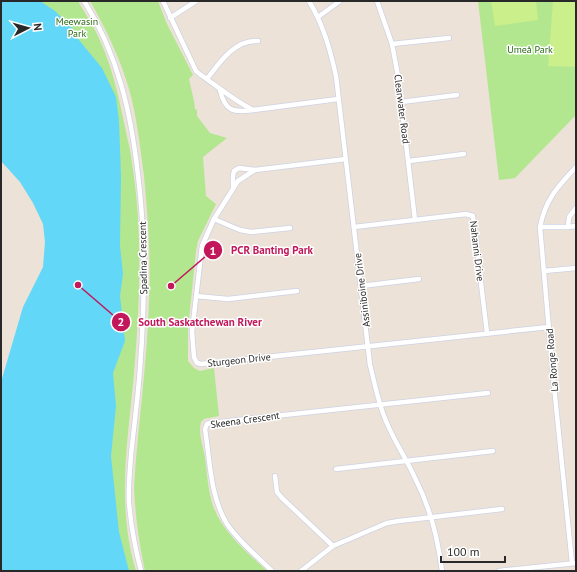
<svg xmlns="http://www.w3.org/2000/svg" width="577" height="572" font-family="'PT Sans',sans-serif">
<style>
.green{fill:#b2e790}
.pitch{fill:#caef8b}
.water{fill:#62d7f7}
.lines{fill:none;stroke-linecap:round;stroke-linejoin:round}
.minor-casing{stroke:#cdd2e3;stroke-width:6}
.minor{stroke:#fff;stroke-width:4.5}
.labels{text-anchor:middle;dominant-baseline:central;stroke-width:3;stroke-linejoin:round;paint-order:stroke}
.park-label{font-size:10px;fill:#2a6914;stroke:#fff}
.street-label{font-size:10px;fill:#282828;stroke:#fff}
.leader{fill:none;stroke:#c2185b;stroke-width:1.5}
.callout-dot{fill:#c2185b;stroke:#fff;stroke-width:1.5}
.mark-label{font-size:12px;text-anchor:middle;font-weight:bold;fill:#fff}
.callout-label{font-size:11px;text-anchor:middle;font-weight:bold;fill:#c2185b;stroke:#fff;stroke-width:3;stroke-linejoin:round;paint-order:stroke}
</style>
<rect width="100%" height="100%" fill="#ece2d8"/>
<g class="green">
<path d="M 30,1 L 78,1 C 86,15 95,28 101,43 C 113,70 119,98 125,127 C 127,139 131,151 132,163 C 143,232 140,304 134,373 C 128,442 116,504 136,571 L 125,571 Z"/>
<path d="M 90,1 L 158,1 L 167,24 L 193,75 L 189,79 L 194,101 L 195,109 L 197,110 L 197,116 L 210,133 L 227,138 L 203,157 L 206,196 L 216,204 L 198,241 L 196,251 L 188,329 L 188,361 L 194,368 L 200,371 L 214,368 L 219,416 L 204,419 L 201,422 C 198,433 203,446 205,458 C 207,473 208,490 213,506 C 223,533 247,552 267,571 L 145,571 C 139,543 135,515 134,486 C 138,425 147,364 149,302 C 151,260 148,218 144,176 C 140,147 137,117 129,89 C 120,58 106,29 90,1 Z"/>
<path d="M 478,1 L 576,1 L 576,115 L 515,178 L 499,180 Z"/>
</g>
<g class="pitch">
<path d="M 491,1 L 536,1 L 538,20 L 495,26 Z"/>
<path d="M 553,1 L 576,1 L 576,67 L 548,66 Z"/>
</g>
<path class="water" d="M 1,1 L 40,1 L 55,11 L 73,29 L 79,40 L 102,68 L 116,97 L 119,121 L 121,176 L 120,246 L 123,274 L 120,296 L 125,341 L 113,373 L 116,406 L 111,456 L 119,532 L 129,571 L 1,571 L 1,382 L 23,307 L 43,267 L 45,242 L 43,224 L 33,203 L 20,182 L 1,161 Z"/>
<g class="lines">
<defs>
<g id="minor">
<path d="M 84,1 C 118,54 131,113 138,175 C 146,239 145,303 140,368 C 138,397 134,426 131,455 C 130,470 128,487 129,503 C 131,526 135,548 141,571"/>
<path d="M 163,1 L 196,71 C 200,75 204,77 208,80 C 223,91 237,102 253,110 L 338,99"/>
<path d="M 309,1 C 323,24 330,49 336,76 L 370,365 C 375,384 378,403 386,421 C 394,441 406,458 415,478 C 430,507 438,538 442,571"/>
<path d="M 377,1 L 392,44 L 398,76 L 415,220"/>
<path d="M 318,17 L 340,1"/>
<path d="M 170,18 L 196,1"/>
<path d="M 392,44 L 449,38"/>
<path d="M 207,79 C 219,63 235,39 258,41"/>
<path d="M 220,90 C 225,111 233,113 253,110"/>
<path d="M 401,102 L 457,95"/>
<path d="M 346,159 L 255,170 L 238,181 L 214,219 L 202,246 L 192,332 L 194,357 L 197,363 L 201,364 L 549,327"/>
<path d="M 409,161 L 464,154"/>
<path d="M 233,187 L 233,176 L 234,171 L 239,168 L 255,170"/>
<path d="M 576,208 L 569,217 L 568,227 L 576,226"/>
<path d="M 214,219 L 240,230 L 251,232 L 290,228"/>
<path d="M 354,227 L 466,214 L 473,216 L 487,333"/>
<path d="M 540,227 L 568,227"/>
<path d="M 544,271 L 576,268"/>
<path d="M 361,286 L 419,279"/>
<path d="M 196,296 L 228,299 L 297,291"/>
<path d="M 336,469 L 493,451"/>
<path d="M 275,476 L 277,492 L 282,498 L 333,546"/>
<path d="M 572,563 L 553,376 L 540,227 C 545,200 558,186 576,167"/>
<path d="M 272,571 C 257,556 239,542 227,524 C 210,496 210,461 205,429 L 207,424 L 211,423 L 488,393"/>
<path d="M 301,571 L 333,546 L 387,523 L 399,521 L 502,509"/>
<path d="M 499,571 L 576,563"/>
</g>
</defs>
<use href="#minor" class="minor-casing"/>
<use href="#minor" class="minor"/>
</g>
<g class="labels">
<g class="park-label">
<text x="77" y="21">Meewasin<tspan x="77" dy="12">Park</tspan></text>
<text x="530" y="49">Umeå Park</text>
</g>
<g class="street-label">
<text transform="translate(402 109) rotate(83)">Clearwater Road</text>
<text transform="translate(477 251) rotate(83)">Nahanni Drive</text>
<text transform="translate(143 258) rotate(-91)">Spadina Crescent</text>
<text transform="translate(362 290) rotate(-97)">Assiniboine Drive</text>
<text transform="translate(239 360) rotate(-6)">Sturgeon Drive</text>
<text transform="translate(552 360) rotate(-95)">La Ronge Road</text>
<text transform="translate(245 420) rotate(-8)">Skeena Crescent</text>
</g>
</g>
<path class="leader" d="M171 286L213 250M78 285L121 322"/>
<g class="callout-dot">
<circle cx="171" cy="286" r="4"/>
<circle cx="78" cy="285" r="4"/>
<circle cx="213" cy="250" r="10"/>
<circle cx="121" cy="322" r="10"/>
</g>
<g class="mark-label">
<text x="213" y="255">1</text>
<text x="121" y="326">2</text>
</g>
<g class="callout-label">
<text x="272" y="254">PCR Banting Park</text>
<text x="200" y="326">South Saskatchewan River</text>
</g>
<rect width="577" height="572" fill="none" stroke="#282828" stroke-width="4"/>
<g transform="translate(28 28) rotate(84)" stroke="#ffffff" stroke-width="3" paint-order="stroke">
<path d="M0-3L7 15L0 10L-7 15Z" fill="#282828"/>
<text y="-6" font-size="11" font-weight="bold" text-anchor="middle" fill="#282828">N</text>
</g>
<path d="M441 556v6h64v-6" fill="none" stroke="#282828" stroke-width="2"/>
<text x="447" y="556" font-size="12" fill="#282828" stroke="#ffffff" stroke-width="3" paint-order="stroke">100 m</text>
</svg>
